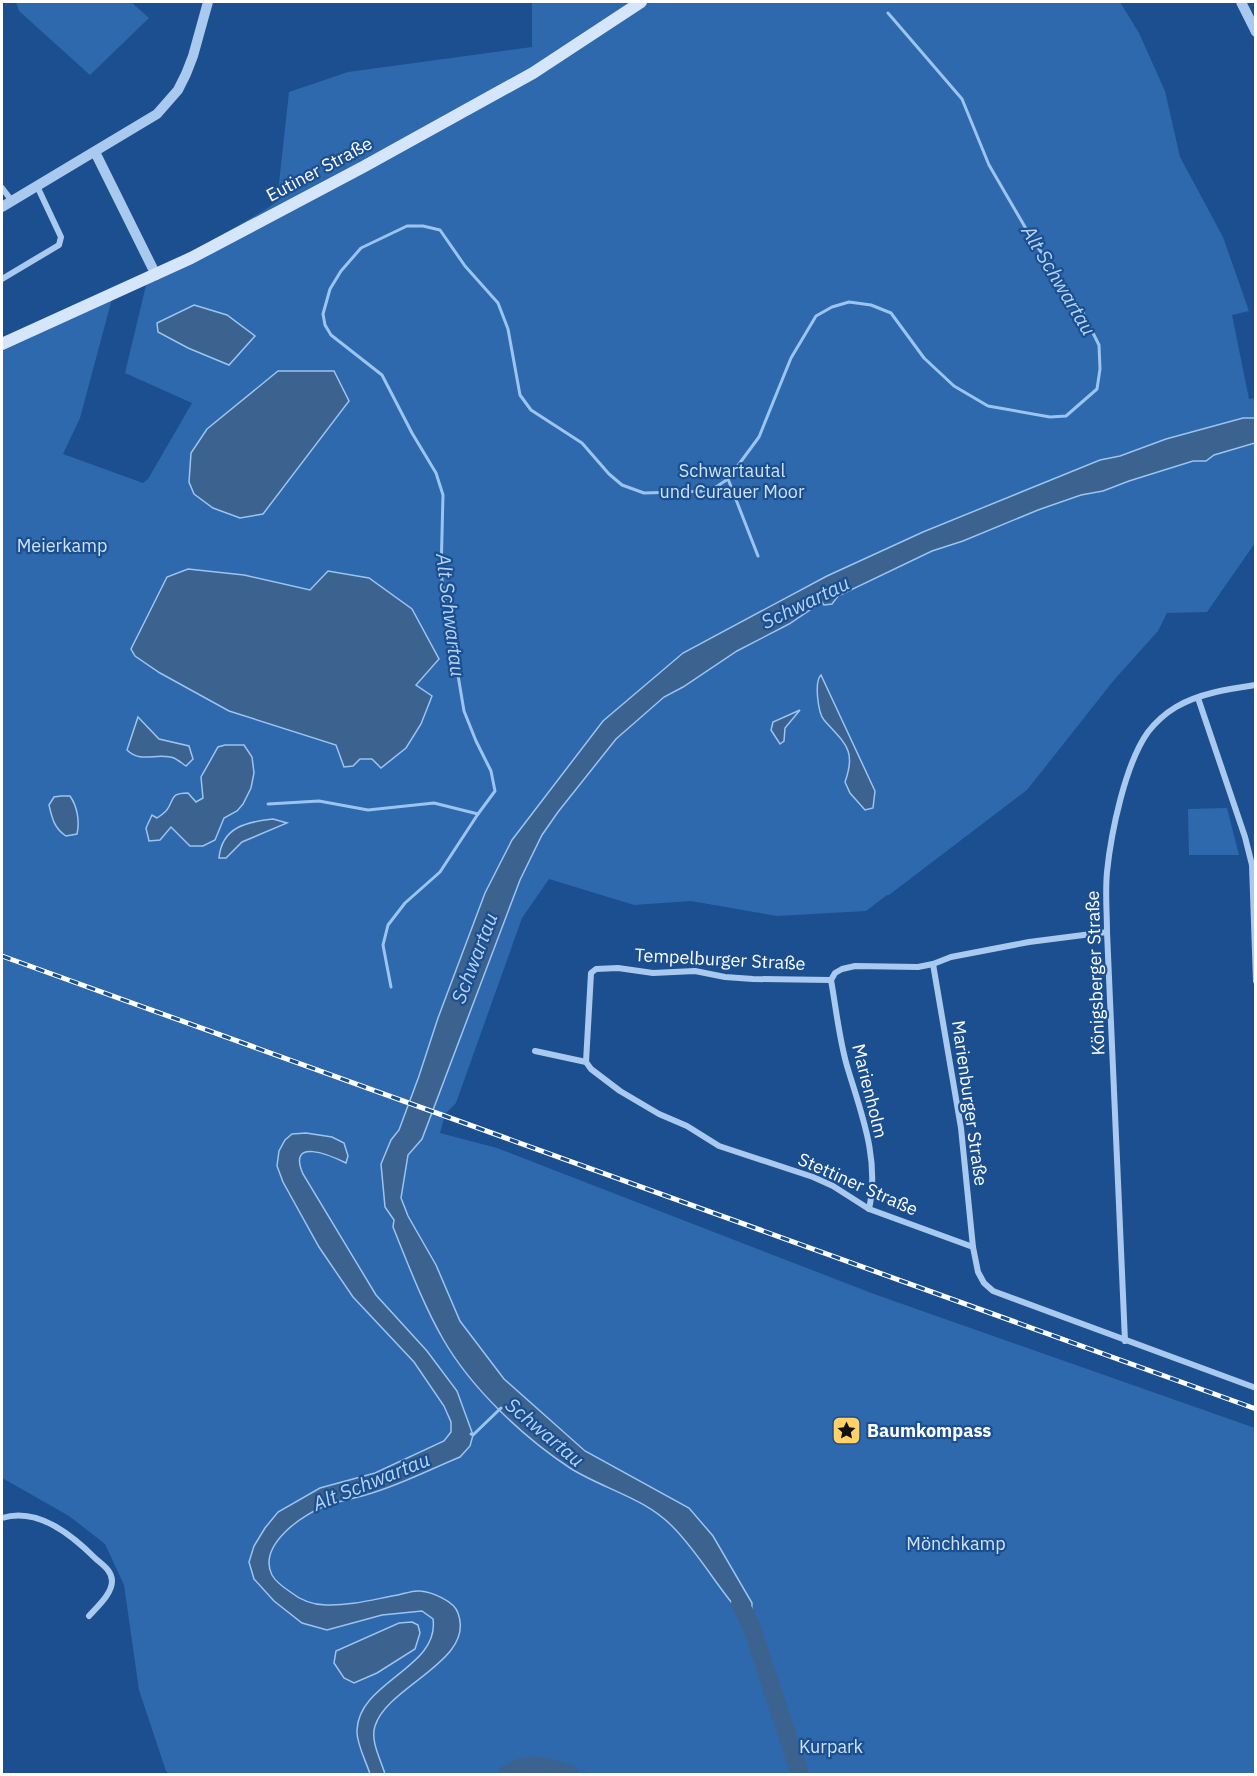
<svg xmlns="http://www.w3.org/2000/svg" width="1257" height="1776" font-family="'IBM Plex Sans',sans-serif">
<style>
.green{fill:#2e69ad}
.water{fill:#3c6290;stroke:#9cc4f0;stroke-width:1.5}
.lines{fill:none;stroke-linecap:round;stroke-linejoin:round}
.stream{stroke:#9cc4f0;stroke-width:3}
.river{stroke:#3c6290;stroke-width:18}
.minor{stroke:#a9c9ee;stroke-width:6}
.tertiary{stroke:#a9c9ee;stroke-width:10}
.secondary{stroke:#d6e6fa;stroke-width:12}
.rail-casing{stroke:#fff;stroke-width:5}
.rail{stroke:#1b4f8f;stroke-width:3;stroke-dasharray:9;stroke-linecap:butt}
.labels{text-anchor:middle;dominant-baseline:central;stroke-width:4.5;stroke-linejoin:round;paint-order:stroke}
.street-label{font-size:18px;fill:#fff;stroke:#1b4f8f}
.park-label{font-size:18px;fill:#cfe3fa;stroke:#1b4f8f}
.poi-label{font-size:18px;font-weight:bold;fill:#fff;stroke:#1b4f8f;text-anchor:start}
.water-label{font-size:20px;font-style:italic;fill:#b5d3f5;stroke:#1b4f8f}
</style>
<rect width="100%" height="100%" fill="#1b4f8f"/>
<g class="green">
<path d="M 16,2 L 131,2 L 149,18 L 90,75 L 19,11 Z"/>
<path d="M 532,2 L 1120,2 L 1139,33 L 1165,91 L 1180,157 L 1223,237 L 1249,311 L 1232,315 L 1249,399 L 1255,398 L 1255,543 L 1207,612 L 1167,613 L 1158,631 L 1114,680 L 1027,790 L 889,895 L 887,895 L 866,911 L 777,916 L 691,901 L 634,905 L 549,879 L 522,918 L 456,1103 L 445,1114 L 440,1133 L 497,1148 L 874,1294 L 1255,1428 L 1255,1774 L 169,1774 L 166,1771 L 139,1690 L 124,1585 L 105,1544 L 69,1516 L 4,1479 L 2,1479 L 2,344 L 113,295 L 80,418 L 63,454 L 143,483 L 148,479 L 192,403 L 125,373 L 148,277 L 265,210 L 277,201 L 289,92 L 348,72 L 532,47 Z"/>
<path d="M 1227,808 L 1239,855 L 1189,855 L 1188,809 Z"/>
</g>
<g class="water">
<path d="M 194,305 L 227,315 L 255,336 L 229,365 L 188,348 L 158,332 L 157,323 Z"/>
<path d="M 278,371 L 334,371 L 349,401 L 263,514 L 240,518 L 213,508 L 194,494 L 189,482 L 191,453 L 207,429 Z"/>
<path d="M 1243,418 L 1255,418 L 1255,443 L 1214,455 L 1206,461 L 1193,461 L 1129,481 L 1103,491 L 1081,495 L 1038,510 L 963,541 L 932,551 L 838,596 L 832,604 L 824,605 L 822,602 L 789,624 L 737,651 L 683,687 L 664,697 L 616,739 L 558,812 L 542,835 L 520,880 L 422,1139 L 408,1155 L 401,1198 L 408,1216 L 436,1265 L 460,1321 L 504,1379 L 585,1451 L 689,1508 L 713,1536 L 752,1603 L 751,1625 C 721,1595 702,1556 672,1526 C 643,1497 603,1489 570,1468 C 523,1437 471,1388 443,1339 C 423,1304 408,1264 393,1227 L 394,1220 L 385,1207 L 381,1164 L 391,1140 L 399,1130 L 419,1076 L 438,1018 L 485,893 L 512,840 L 603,721 L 683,653 L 827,576 L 923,532 L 1100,460 L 1120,456 L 1166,439 Z"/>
<path d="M 188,569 L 244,575 L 310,590 L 328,571 L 369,578 L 412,609 L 439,659 L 416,685 L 432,696 L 421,724 L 406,748 L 381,768 L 372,759 L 360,759 L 353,766 L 344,767 L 336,745 L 229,711 L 160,673 L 135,656 L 131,649 L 167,577 Z"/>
<path d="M 821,675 L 875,791 L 873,808 L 865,810 L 850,793 L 845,782 C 857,749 844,743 824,720 C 818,713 814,682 821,675 Z"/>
<path d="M 800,710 L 785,728 L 784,741 L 780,744 L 771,730 L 773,722 Z"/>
<path d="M 138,717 L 159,739 L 189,746 L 193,759 L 186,766 C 183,764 178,760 174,758 C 157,752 141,764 127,750 Z"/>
<path d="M 225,745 L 244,745 L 252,757 L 254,773 L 251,788 L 243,804 L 237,811 L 224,818 L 215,840 L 203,846 L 190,846 L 171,827 L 160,840 L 149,841 L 146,828 L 152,815 L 157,818 C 160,816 163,814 166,811 C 175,801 168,793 188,793 L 196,802 L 203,798 L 201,777 L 218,747 Z"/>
<path d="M 61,796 L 70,796 C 77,806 80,821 77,834 L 66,836 C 54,828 52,818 49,805 L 54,797 Z"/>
<path d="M 273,819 L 287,823 L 242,842 L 226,858 L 219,858 C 222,827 246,822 273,819 Z"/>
<path d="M 306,1133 L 332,1137 L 344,1143 L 348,1156 L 346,1163 C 330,1155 287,1137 303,1174 L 376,1295 L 427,1351 L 457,1391 L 473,1435 L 470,1446 L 460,1457 C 431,1469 402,1484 372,1493 C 358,1498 342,1500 328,1505 C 304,1513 257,1545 272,1575 C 276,1582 283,1587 289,1591 C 299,1599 312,1605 326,1605 C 350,1606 375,1599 398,1595 C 404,1594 413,1590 420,1591 C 432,1592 454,1601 458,1613 C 476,1661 388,1685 375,1726 C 370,1741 381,1760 385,1774 L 370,1774 C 366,1761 356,1743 357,1730 C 359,1681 440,1668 433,1619 L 422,1611 L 382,1615 L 327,1630 L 302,1623 L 274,1601 L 254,1579 L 249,1562 L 254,1546 L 265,1528 L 278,1512 L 320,1488 L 375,1473 L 444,1441 L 451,1432 L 451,1422 L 444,1406 L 414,1362 L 353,1297 L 319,1247 L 283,1182 L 277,1166 L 279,1151 L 285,1140 L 292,1134 Z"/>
<path d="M 412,1622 L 418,1625 L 420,1633 L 415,1649 L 377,1673 L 354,1683 L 344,1678 L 334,1663 L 336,1651 L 399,1623 Z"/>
<path d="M 518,1762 L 535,1764 L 521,1774 L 498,1774 Z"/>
</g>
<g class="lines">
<g class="stream">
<path d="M 728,479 L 758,556"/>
<path d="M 268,804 L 319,801 L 368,810 L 434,803 L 478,814 L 495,791 L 491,771 L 476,741 L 464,711 L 441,574 L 443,495 L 436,473 L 412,433 L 382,375 L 331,335 L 325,325 L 323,314 L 330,289 L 341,271 L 361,248 L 407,226 L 423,226 L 440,230 L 465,266 L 498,303 L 508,329 L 520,395 L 531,410 L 582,443 L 609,474 L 622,485 L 644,493 L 710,491 L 728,479 L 759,437 L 791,358 L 816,316 L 832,307 L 849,302 L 871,305 L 891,313 L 924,358 L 954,386 L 988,406 L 1050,417 L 1066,416 L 1097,389 L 1100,369 L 1099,345 L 1081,309 L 1032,239 L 989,165 L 962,99 L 888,13"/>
<path d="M 391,987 L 383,945 L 388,925 L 405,903 L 440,872 L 478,814"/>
<path d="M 471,1434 L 473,1435 L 501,1408"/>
</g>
<g class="river">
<path d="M 740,1604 L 751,1625 L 800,1774"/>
<path d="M 507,1774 C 530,1759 546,1767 570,1774"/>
</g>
<g class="minor">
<path d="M 2,188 L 12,201"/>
<path d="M 2,279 L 59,245 L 61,237 L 37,186"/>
<path d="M 1198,698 L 1245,837 L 1252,865 L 1256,981"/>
<path d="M 933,964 L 961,1128 L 973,1247 L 978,1272 L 984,1283 L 993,1291 L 1256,1388"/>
<path d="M 831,980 L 835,973 L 842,969 L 855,966 L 918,967 L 933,964 L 951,957 L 1029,942 L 1107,932"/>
<path d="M 831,980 C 836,1008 839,1038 847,1066 C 861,1113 880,1159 869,1209"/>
<path d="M 535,1051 L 586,1062 L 591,1069 L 620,1091 L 659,1114 L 687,1126 L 719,1146 L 813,1177 L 833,1186 L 869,1209 L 973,1247"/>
<path d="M 586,1062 L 591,973 L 596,969 L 618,968 L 653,973 L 695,971 L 725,977 L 753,979 L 831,980"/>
<path d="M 1125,1341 L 1107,932 C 1107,913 1105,892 1107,872 C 1111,833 1125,764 1148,732 C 1155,723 1166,713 1176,707 C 1200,693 1229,689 1256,685"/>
<path d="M 2,1518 C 38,1507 72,1535 96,1559 C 103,1565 112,1571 112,1581 C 112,1594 97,1607 89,1616"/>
</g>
<g class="tertiary">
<path d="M 1241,2 L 1256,32"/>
<path d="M 95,152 L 156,275"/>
<path d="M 2,207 L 157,114 L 178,90 L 186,74 L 193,56 L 208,2"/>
</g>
<path class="secondary" d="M 2,344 L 191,258 L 363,167 L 533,73 L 641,2"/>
<defs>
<path id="rail" d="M 2,956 L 1256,1409"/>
</defs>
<use href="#rail" class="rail-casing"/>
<use href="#rail" class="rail"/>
</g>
<defs>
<symbol id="sight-square" viewBox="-11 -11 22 22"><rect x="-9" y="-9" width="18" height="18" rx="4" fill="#ffd166" stroke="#1b4f8f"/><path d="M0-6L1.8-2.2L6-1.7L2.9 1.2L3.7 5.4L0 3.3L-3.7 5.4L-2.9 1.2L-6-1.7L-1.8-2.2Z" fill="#111"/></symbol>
</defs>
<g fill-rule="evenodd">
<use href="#sight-square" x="830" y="1414" width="33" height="33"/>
</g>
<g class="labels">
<g class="street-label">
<text transform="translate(319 169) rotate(-28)">Eutiner Straße</text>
<text transform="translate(720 959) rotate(3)">Tempelburger Straße</text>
<text transform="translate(1095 973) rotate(-92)">Königsberger Straße</text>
<text transform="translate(870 1091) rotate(76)">Marienholm</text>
<text transform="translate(970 1103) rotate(82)">Marienburger Straße</text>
<text transform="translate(858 1184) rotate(24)">Stettiner Straße</text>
</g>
<g class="park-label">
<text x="732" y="470">Schwartautal<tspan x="732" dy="21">und Curauer Moor</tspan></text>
<text x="62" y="545">Meierkamp</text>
<text x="956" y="1543">Mönchkamp</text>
<text x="831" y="1746">Kurpark</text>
</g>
<g class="poi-label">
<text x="867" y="1430">Baumkompass</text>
</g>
<g class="water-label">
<text transform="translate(1059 280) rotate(59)">Alt Schwartau</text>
<text transform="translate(805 602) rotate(-26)">Schwartau</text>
<text transform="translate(451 615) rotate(83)">Alt Schwartau</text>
<text transform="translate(474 958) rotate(-69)">Schwartau</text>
<text transform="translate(545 1432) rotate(40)">Schwartau</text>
<text transform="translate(371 1481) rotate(-22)">Alt Schwartau</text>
</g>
</g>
<rect width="1257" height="1776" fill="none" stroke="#ffffff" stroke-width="6"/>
</svg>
